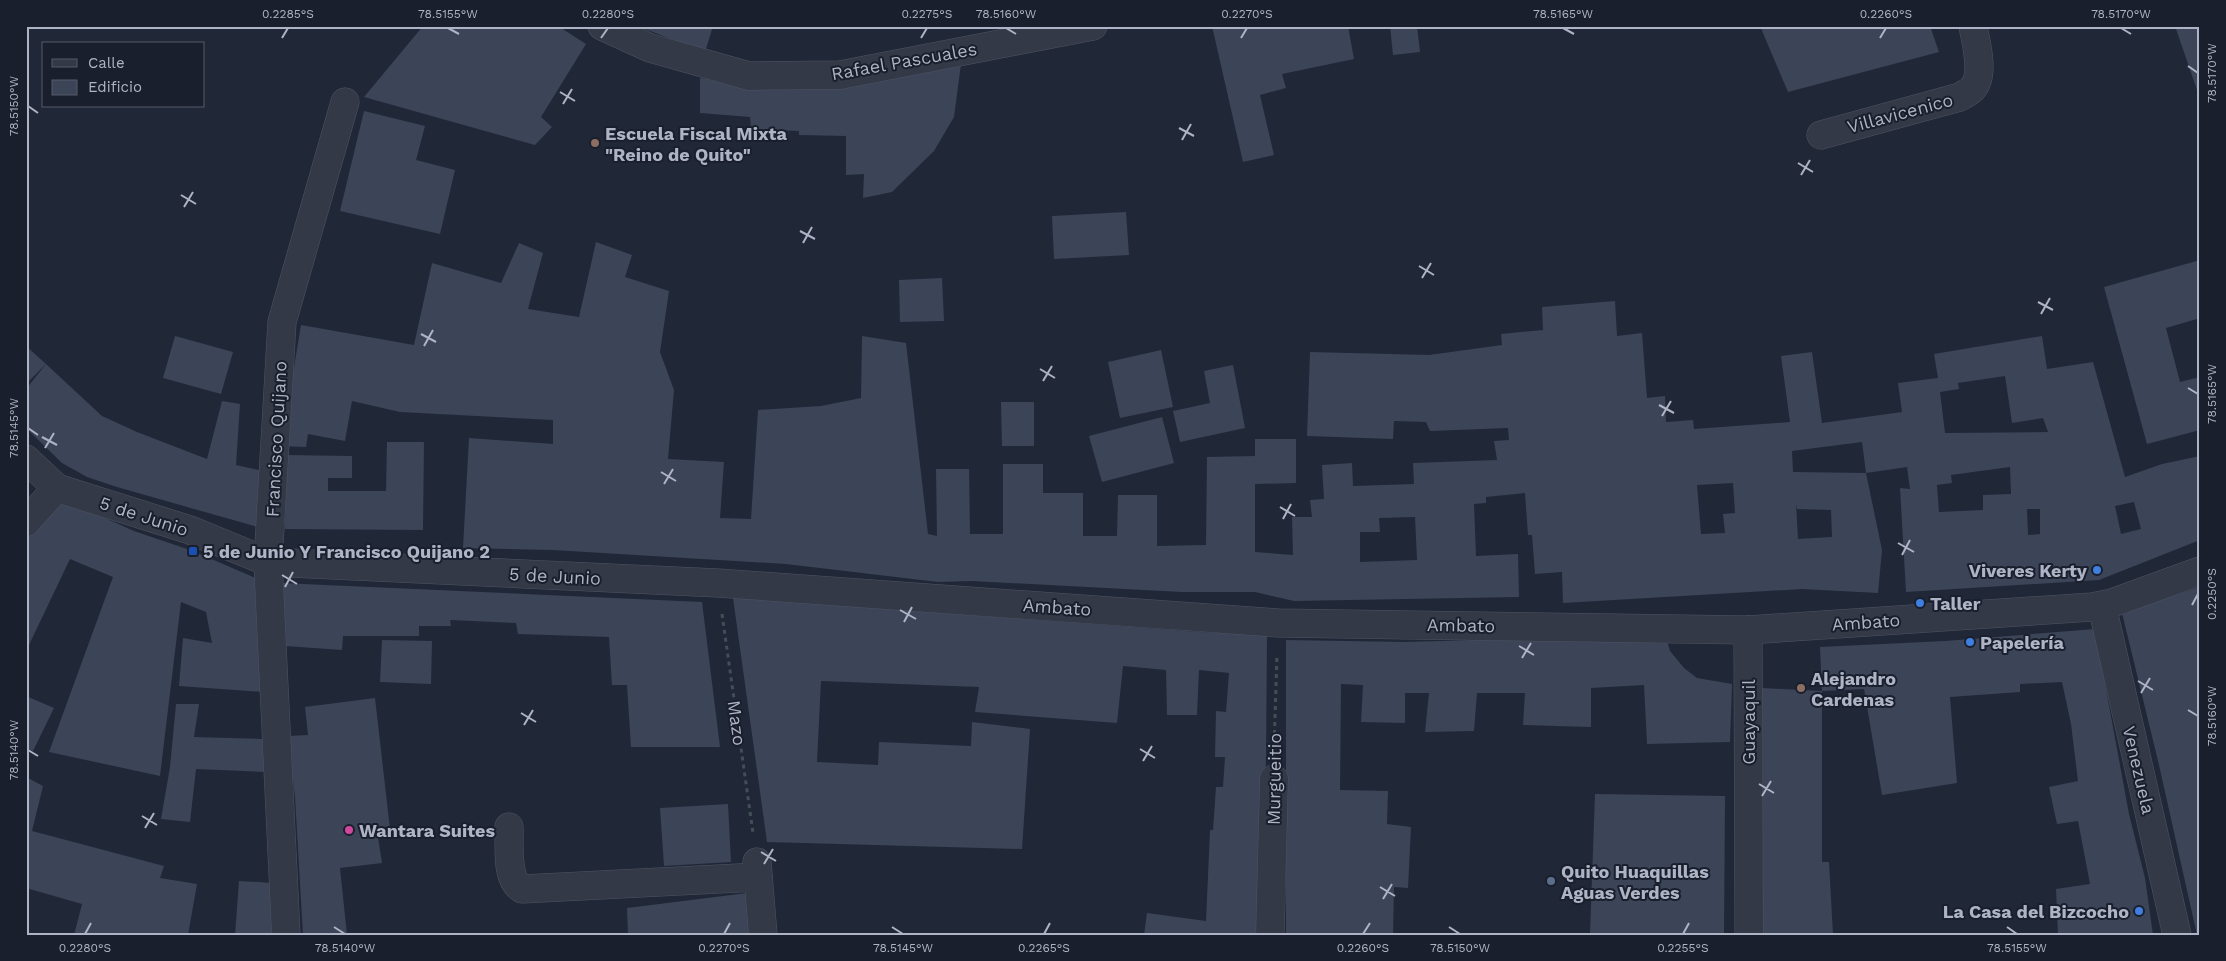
<svg xmlns="http://www.w3.org/2000/svg" width="2226" height="961" font-family="'Work Sans',sans-serif">
<style>
.building{fill:#3c4458;fill-rule:evenodd}
.lines{fill:none;stroke-linecap:round;stroke-linejoin:round}
.minor-casing{stroke:#4e5463;stroke-width:29}
.path{stroke:#405056;stroke-width:3;stroke-dasharray:4 4;stroke-linecap:butt}
.minor{stroke:#343948;stroke-width:28}
.ticks{fill:none;stroke:#aeb4c5;stroke-width:2}
.education-dot{fill:#8d6e63;stroke:#191f2c;stroke-width:2}
.transit-dot{fill:#1a4fb4;stroke:#191f2c;stroke-width:2}
.shop-dot{fill:#3f7fe0;stroke:#191f2c;stroke-width:2}
.hotel-dot{fill:#d1479c;stroke:#191f2c;stroke-width:2}
.service-dot{fill:#5c6f8a;stroke:#191f2c;stroke-width:2}
.labels{text-anchor:middle;dominant-baseline:central;stroke-width:4;stroke-linejoin:round;paint-order:stroke}
.street-label{font-size:18px;fill:#aeb4c5;stroke:#191f2c}
.poi-label{font-size:18px;font-weight:bold;fill:#aeb4c5;stroke:#191f2c;text-anchor:start}
.neatline{fill:none;stroke:#aeb4c5;stroke-width:2}
.ticks-label{font-size:12px;text-anchor:middle;fill:#aeb4c5}
</style>
<rect width="100%" height="100%" fill="#202737"/>
<g class="building">
<path d="M 423,26 L 558,26 L 586,44 L 541,117 L 552,127 L 535,145 L 364,97 Z"/>
<path d="M 637,26 L 713,26 L 705,52 Z"/>
<path d="M 1212,26 L 1348,26 L 1354,59 L 1282,74 L 1286,88 L 1260,95 L 1274,155 L 1243,162 Z"/>
<path d="M 1390,26 L 1417,26 L 1420,52 L 1393,55 Z"/>
<path d="M 1760,26 L 1930,26 L 1939,52 L 1788,92 Z"/>
<path d="M 2175,26 L 2200,26 L 2200,96 L 2199,96 Z"/>
<path d="M 961,64 L 954,117 L 934,151 L 892,192 L 863,198 L 864,174 L 846,175 L 846,136 L 799,135 L 799,131 L 751,129 L 750,117 L 700,113 L 700,78 L 746,84 Z"/>
<path d="M 364,111 L 425,126 L 416,160 L 455,170 L 440,234 L 340,211 Z"/>
<path d="M 1126,212 L 1129,255 L 1054,259 L 1052,216 Z"/>
<path d="M 596,242 L 632,255 L 625,277 L 669,291 L 660,352 L 674,390 L 668,459 L 724,462 L 720,518 L 751,519 L 758,410 L 821,406 L 861,398 L 862,336 L 906,343 L 928,534 L 937,536 L 936,469 L 969,469 L 970,534 L 1003,534 L 1003,464 L 1043,464 L 1043,493 L 1083,493 L 1083,536 L 1117,536 L 1118,495 L 1157,495 L 1157,546 L 1206,545 L 1207,457 L 1255,456 L 1255,439 L 1296,439 L 1296,483 L 1255,484 L 1255,552 L 1293,555 L 1292,517 L 1312,517 L 1310,500 L 1324,499 L 1322,465 L 1352,463 L 1353,486 L 1414,484 L 1413,463 L 1497,460 L 1494,441 L 1509,440 L 1508,428 L 1430,431 L 1426,422 L 1394,421 L 1393,439 L 1307,436 L 1310,352 L 1429,355 L 1502,345 L 1501,334 L 1543,330 L 1542,307 L 1615,301 L 1617,336 L 1642,333 L 1647,398 L 1665,396 L 1666,422 L 1693,420 L 1694,429 L 1790,422 L 1781,356 L 1812,352 L 1822,423 L 1902,412 L 1898,383 L 1938,378 L 1934,354 L 2042,336 L 2047,369 L 2093,362 L 2125,477 L 2162,464 L 2200,456 L 2200,540 L 2099,580 L 1906,592 L 1900,488 L 1910,489 L 1907,467 L 1866,473 L 1862,442 L 1792,451 L 1793,472 L 1866,473 L 1882,550 L 1878,593 L 1802,589 L 1563,603 L 1562,572 L 1535,574 L 1532,535 L 1528,535 L 1525,493 L 1486,497 L 1486,503 L 1474,504 L 1476,556 L 1518,554 L 1519,597 L 1294,601 L 1255,592 L 1182,592 L 971,581 L 938,582 L 786,564 L 553,550 L 463,548 L 469,438 L 553,444 L 553,420 L 400,412 L 352,401 L 345,441 L 308,434 L 306,447 L 281,446 L 301,325 L 414,345 L 432,263 L 501,283 L 519,243 L 543,253 L 528,309 L 579,317 ZM 2005,376 L 2012,423 L 2043,418 L 2048,432 L 1945,433 L 1940,392 L 1959,389 L 1958,383 ZM 2010,467 L 2011,494 L 1983,495 L 1983,510 L 1939,512 L 1937,485 L 1952,483 L 1951,475 ZM 1733,483 L 1735,513 L 1723,514 L 1725,533 L 1701,534 L 1697,485 ZM 2134,502 L 2141,529 L 2121,534 L 2115,506 ZM 1796,503 L 1797,509 L 1831,510 L 1832,537 L 1798,539 ZM 2027,509 L 2040,509 L 2040,534 L 2028,535 ZM 1415,517 L 1417,560 L 1360,562 L 1360,532 L 1380,532 L 1379,518 Z"/>
<path d="M 2200,260 L 2200,318 L 2166,328 L 2180,382 L 2200,377 L 2200,430 L 2147,444 L 2104,287 Z"/>
<path d="M 942,278 L 944,321 L 900,322 L 899,280 Z"/>
<path d="M 175,336 L 233,352 L 221,394 L 163,378 Z"/>
<path d="M 26,346 L 46,364 L 26,384 Z"/>
<path d="M 1161,350 L 1173,407 L 1120,418 L 1108,362 Z"/>
<path d="M 46,364 L 102,416 L 137,432 L 207,459 L 222,401 L 240,404 L 236,465 L 268,472 L 261,528 L 117,487 L 87,477 L 62,463 L 26,428 L 26,389 Z"/>
<path d="M 1233,365 L 1245,428 L 1180,442 L 1173,411 L 1210,403 L 1204,371 Z"/>
<path d="M 1001,402 L 1034,402 L 1034,446 L 1002,446 Z"/>
<path d="M 1162,417 L 1174,463 L 1102,482 L 1089,436 Z"/>
<path d="M 387,442 L 424,442 L 423,530 L 285,529 L 286,455 L 352,456 L 352,478 L 328,478 L 328,491 L 386,491 Z"/>
<path d="M 60,498 L 134,531 L 193,551 L 258,579 L 264,692 L 179,686 L 183,638 L 212,643 L 206,612 L 181,602 L 160,776 L 49,752 L 113,577 L 70,559 L 28,647 L 26,646 L 26,539 Z"/>
<path d="M 281,583 L 702,602 L 720,747 L 631,747 L 627,685 L 612,685 L 609,637 L 518,634 L 516,623 L 450,620 L 451,626 L 419,626 L 419,636 L 343,636 L 342,650 L 285,646 Z"/>
<path d="M 2200,587 L 2200,935 L 2197,935 L 2159,765 L 2122,613 Z"/>
<path d="M 733,598 L 1200,632 L 1267,635 L 1266,757 L 1258,935 L 1144,935 L 1147,913 L 1206,921 L 1210,830 L 1213,830 L 1216,787 L 1223,787 L 1225,757 L 1215,757 L 1216,711 L 1226,712 L 1229,673 L 1199,670 L 1197,715 L 1167,715 L 1166,670 L 1123,666 L 1117,723 L 975,712 L 979,687 L 821,681 L 817,762 L 878,765 L 879,742 L 971,746 L 972,722 L 1030,729 L 1022,849 L 767,842 Z"/>
<path d="M 2095,629 L 2129,814 L 2145,878 L 2153,935 L 2058,935 L 2056,889 L 2090,884 L 2078,821 L 2057,824 L 2049,787 L 2078,781 L 2071,724 L 2062,682 L 2020,684 L 2020,692 L 1950,697 L 1957,783 L 1882,795 L 1864,689 L 1822,691 L 1822,862 L 1829,862 L 1833,935 L 1757,935 L 1762,688 L 1822,691 L 1820,647 L 1945,641 Z"/>
<path d="M 1515,639 L 1667,641 L 1670,651 L 1684,668 L 1697,678 L 1732,684 L 1730,742 L 1647,744 L 1644,685 L 1591,688 L 1591,727 L 1523,725 L 1525,693 L 1477,693 L 1474,731 L 1425,732 L 1429,693 L 1405,693 L 1405,723 L 1361,722 L 1363,685 L 1341,684 L 1340,790 L 1388,791 L 1387,824 L 1411,827 L 1408,888 L 1394,887 L 1393,935 L 1286,935 L 1286,640 L 1405,642 Z"/>
<path d="M 382,640 L 432,641 L 431,684 L 380,682 Z"/>
<path d="M 26,696 L 54,708 L 33,751 L 26,748 Z"/>
<path d="M 375,698 L 390,829 L 377,831 L 382,863 L 340,868 L 347,935 L 303,935 L 295,797 L 288,736 L 308,735 L 305,707 Z"/>
<path d="M 176,704 L 199,704 L 194,737 L 264,739 L 266,772 L 196,769 L 190,822 L 161,819 L 170,767 Z"/>
<path d="M 26,777 L 43,786 L 32,831 L 164,866 L 160,878 L 197,884 L 188,935 L 74,935 L 82,904 L 26,888 Z"/>
<path d="M 1595,794 L 1725,796 L 1724,935 L 1590,934 Z"/>
<path d="M 728,804 L 731,862 L 664,866 L 660,808 Z"/>
<path d="M 239,881 L 274,883 L 275,935 L 235,935 Z"/>
<path d="M 747,893 L 750,935 L 628,935 L 627,908 Z"/>
</g>
<g class="lines">
<defs>
<g id="minor">
<path d="M 602,26 L 650,48 L 749,76 L 840,75 L 1093,26"/>
<path d="M 1821,135 L 1960,97 C 1964,94 1970,92 1973,88 C 1985,74 1976,43 1973,26"/>
<path d="M 26,459 L 57,488 L 190,530 L 268,562 L 718,583 L 1278,623 L 1748,630 L 2092,607 L 2112,603 L 2200,571"/>
<path d="M 26,522 L 57,488"/>
<path d="M 2102,606 L 2177,935"/>
<path d="M 1748,630 L 1749,935"/>
<path d="M 509,827 C 510,845 505,879 522,889 L 758,877"/>
<path d="M 757,862 L 763,935"/>
<path d="M 286,935 L 268,562 L 282,322 L 345,102"/>
<path d="M 1270,935 L 1274,779"/>
</g>
</defs>
<use href="#minor" class="minor-casing"/>
<g class="path">
<path d="M 722,614 L 753,833"/>
<path d="M 1274,750 L 1277,654"/>
</g>
<use href="#minor" class="minor"/>
</g>
<path class="ticks" d="M 448,28 L 459,34M 1006,28 L 1016,34M 1563,28 L 1574,34M 2121,28 L 2131,34M 282,38 L 288,28M 601,38 L 608,28M 921,38 L 927,28M 1241,38 L 1247,28M 1880,38 L 1886,28M 2188,66 L 2198,73M 560,92 L 575,101M 563,104 L 572,89M 28,106 L 38,113M 1179,128 L 1194,136M 1182,140 L 1191,124M 1798,163 L 1813,172M 1801,175 L 1810,160M 181,195 L 196,204M 184,207 L 193,192M 800,231 L 815,239M 803,243 L 812,227M 1419,266 L 1434,275M 1422,278 L 1431,263M 2038,302 L 2053,310M 2041,314 L 2050,298M 421,334 L 436,342M 424,346 L 433,330M 1040,369 L 1055,378M 1043,381 L 1052,366M 2188,388 L 2198,394M 1659,405 L 1674,413M 1662,416 L 1671,401M 28,428 L 38,435M 42,437 L 57,445M 45,448 L 54,433M 661,472 L 676,481M 664,484 L 673,469M 1280,507 L 1295,516M 1283,519 L 1291,504M 1898,543 L 1914,552M 1902,555 L 1910,540M 282,575 L 297,584M 285,587 L 293,572M 2192,605 L 2198,594M 900,610 L 916,619M 904,622 L 912,607M 1519,646 L 1534,655M 1522,658 L 1531,643M 2138,681 L 2153,690M 2141,693 L 2150,678M 2188,710 L 2198,716M 521,713 L 536,722M 524,725 L 533,710M 1140,749 L 1155,758M 28,750 L 38,756M 1143,761 L 1152,746M 1759,784 L 1774,793M 1762,796 L 1771,781M 142,816 L 157,825M 145,828 L 154,813M 761,852 L 776,861M 764,864 L 773,849M 1380,887 L 1395,896M 1383,899 L 1392,884M 334,927 L 345,934M 892,927 L 903,934M 1449,927 L 1460,934M 2007,927 L 2017,934M 85,934 L 91,923M 724,934 L 730,923M 1044,934 L 1050,923M 1363,934 L 1370,923M 1683,934 L 1689,923"/>
<g class="education-dot">
<circle cx="595" cy="143" r="5"/>
<circle cx="1801" cy="688" r="5"/>
</g>
<rect class="transit-dot" x="188" y="546" width="10" height="10" rx="2.5"/>
<g class="shop-dot">
<circle cx="2097" cy="570" r="5"/>
<circle cx="1920" cy="603" r="5"/>
<circle cx="1970" cy="642" r="5"/>
<circle cx="2139" cy="911" r="5"/>
</g>
<circle class="hotel-dot" cx="349" cy="830" r="5"/>
<circle class="service-dot" cx="1551" cy="881" r="5"/>
<g class="labels">
<g class="street-label">
<text transform="translate(904 61) rotate(-10)">Rafael Pascuales</text>
<text transform="translate(1900 113) rotate(-15)">Villavicenico</text>
<text transform="translate(276 439) rotate(-87)">Francisco Quijano</text>
<text transform="translate(144 516) rotate(18)">5 de Junio</text>
<text transform="translate(555 576) rotate(3)">5 de Junio</text>
<text transform="translate(1057 607) rotate(4)">Ambato</text>
<text transform="translate(1866 622) rotate(-4)">Ambato</text>
<text transform="translate(1461 625) rotate(1)">Ambato</text>
<text transform="translate(1748 722) rotate(-90)">Guayaquil</text>
<text transform="translate(737 723) rotate(82)">Mazo</text>
<text transform="translate(2139 770) rotate(77)">Venezuela</text>
<text transform="translate(1274 779) rotate(-89)">Murgueitio</text>
</g>
<g class="poi-label">
<text x="605" y="133">Escuela Fiscal Mixta<tspan x="605" dy="21">"Reino de Quito"</tspan></text>
<text x="203" y="551">5 de Junio Y Francisco Quijano 2</text>
<text x="2087" y="570" text-anchor="end">Viveres Kerty</text>
<text x="1930" y="603">Taller</text>
<text x="1980" y="642">Papelería</text>
<text x="1811" y="678">Alejandro<tspan x="1811" dy="21">Cardenas</tspan></text>
<text x="359" y="830">Wantara Suites</text>
<text x="1561" y="871">Quito Huaquillas<tspan x="1561" dy="21">Aguas Verdes</tspan></text>
<text x="2129" y="911" text-anchor="end">La Casa del Bizcocho</text>
</g>
</g>
<rect width="2226" height="961" fill="none" stroke="#191f2c" stroke-width="55"/>
<rect x="42" y="42" width="162" height="65" fill="#191f2c" stroke="#555b69"/>
<rect x="52" y="59" width="25" height="8" fill="#343948" stroke="#555b69"/>
<text x="88" y="68" font-size="15" fill="#aeb4c5">Calle</text>
<rect x="52" y="80" width="25" height="15" fill="#3c4458" stroke="#555b69"/>
<text x="88" y="92" font-size="15" fill="#aeb4c5">Edificio</text>
<rect x="28" y="28" width="2170" height="906" class="neatline"/>
<g class="ticks-label">
<text x="288" y="18">0.2285°S</text>
<text x="448" y="18">78.5155°W</text>
<text x="608" y="18">0.2280°S</text>
<text x="927" y="18">0.2275°S</text>
<text x="1006" y="18">78.5160°W</text>
<text x="1247" y="18">0.2270°S</text>
<text x="1563" y="18">78.5165°W</text>
<text x="1886" y="18">0.2260°S</text>
<text x="2121" y="18">78.5170°W</text>
<text transform="translate(2212 73) rotate(-90)" y="4">78.5170°W</text>
<text transform="translate(14 106) rotate(-90)" y="4">78.5150°W</text>
<text transform="translate(2212 394) rotate(-90)" y="4">78.5165°W</text>
<text transform="translate(14 428) rotate(-90)" y="4">78.5145°W</text>
<text transform="translate(2212 594) rotate(-90)" y="4">0.2250°S</text>
<text transform="translate(2212 716) rotate(-90)" y="4">78.5160°W</text>
<text transform="translate(14 750) rotate(-90)" y="4">78.5140°W</text>
<text x="85" y="952">0.2280°S</text>
<text x="345" y="952">78.5140°W</text>
<text x="724" y="952">0.2270°S</text>
<text x="903" y="952">78.5145°W</text>
<text x="1044" y="952">0.2265°S</text>
<text x="1363" y="952">0.2260°S</text>
<text x="1460" y="952">78.5150°W</text>
<text x="1683" y="952">0.2255°S</text>
<text x="2017" y="952">78.5155°W</text>
</g>
</svg>
